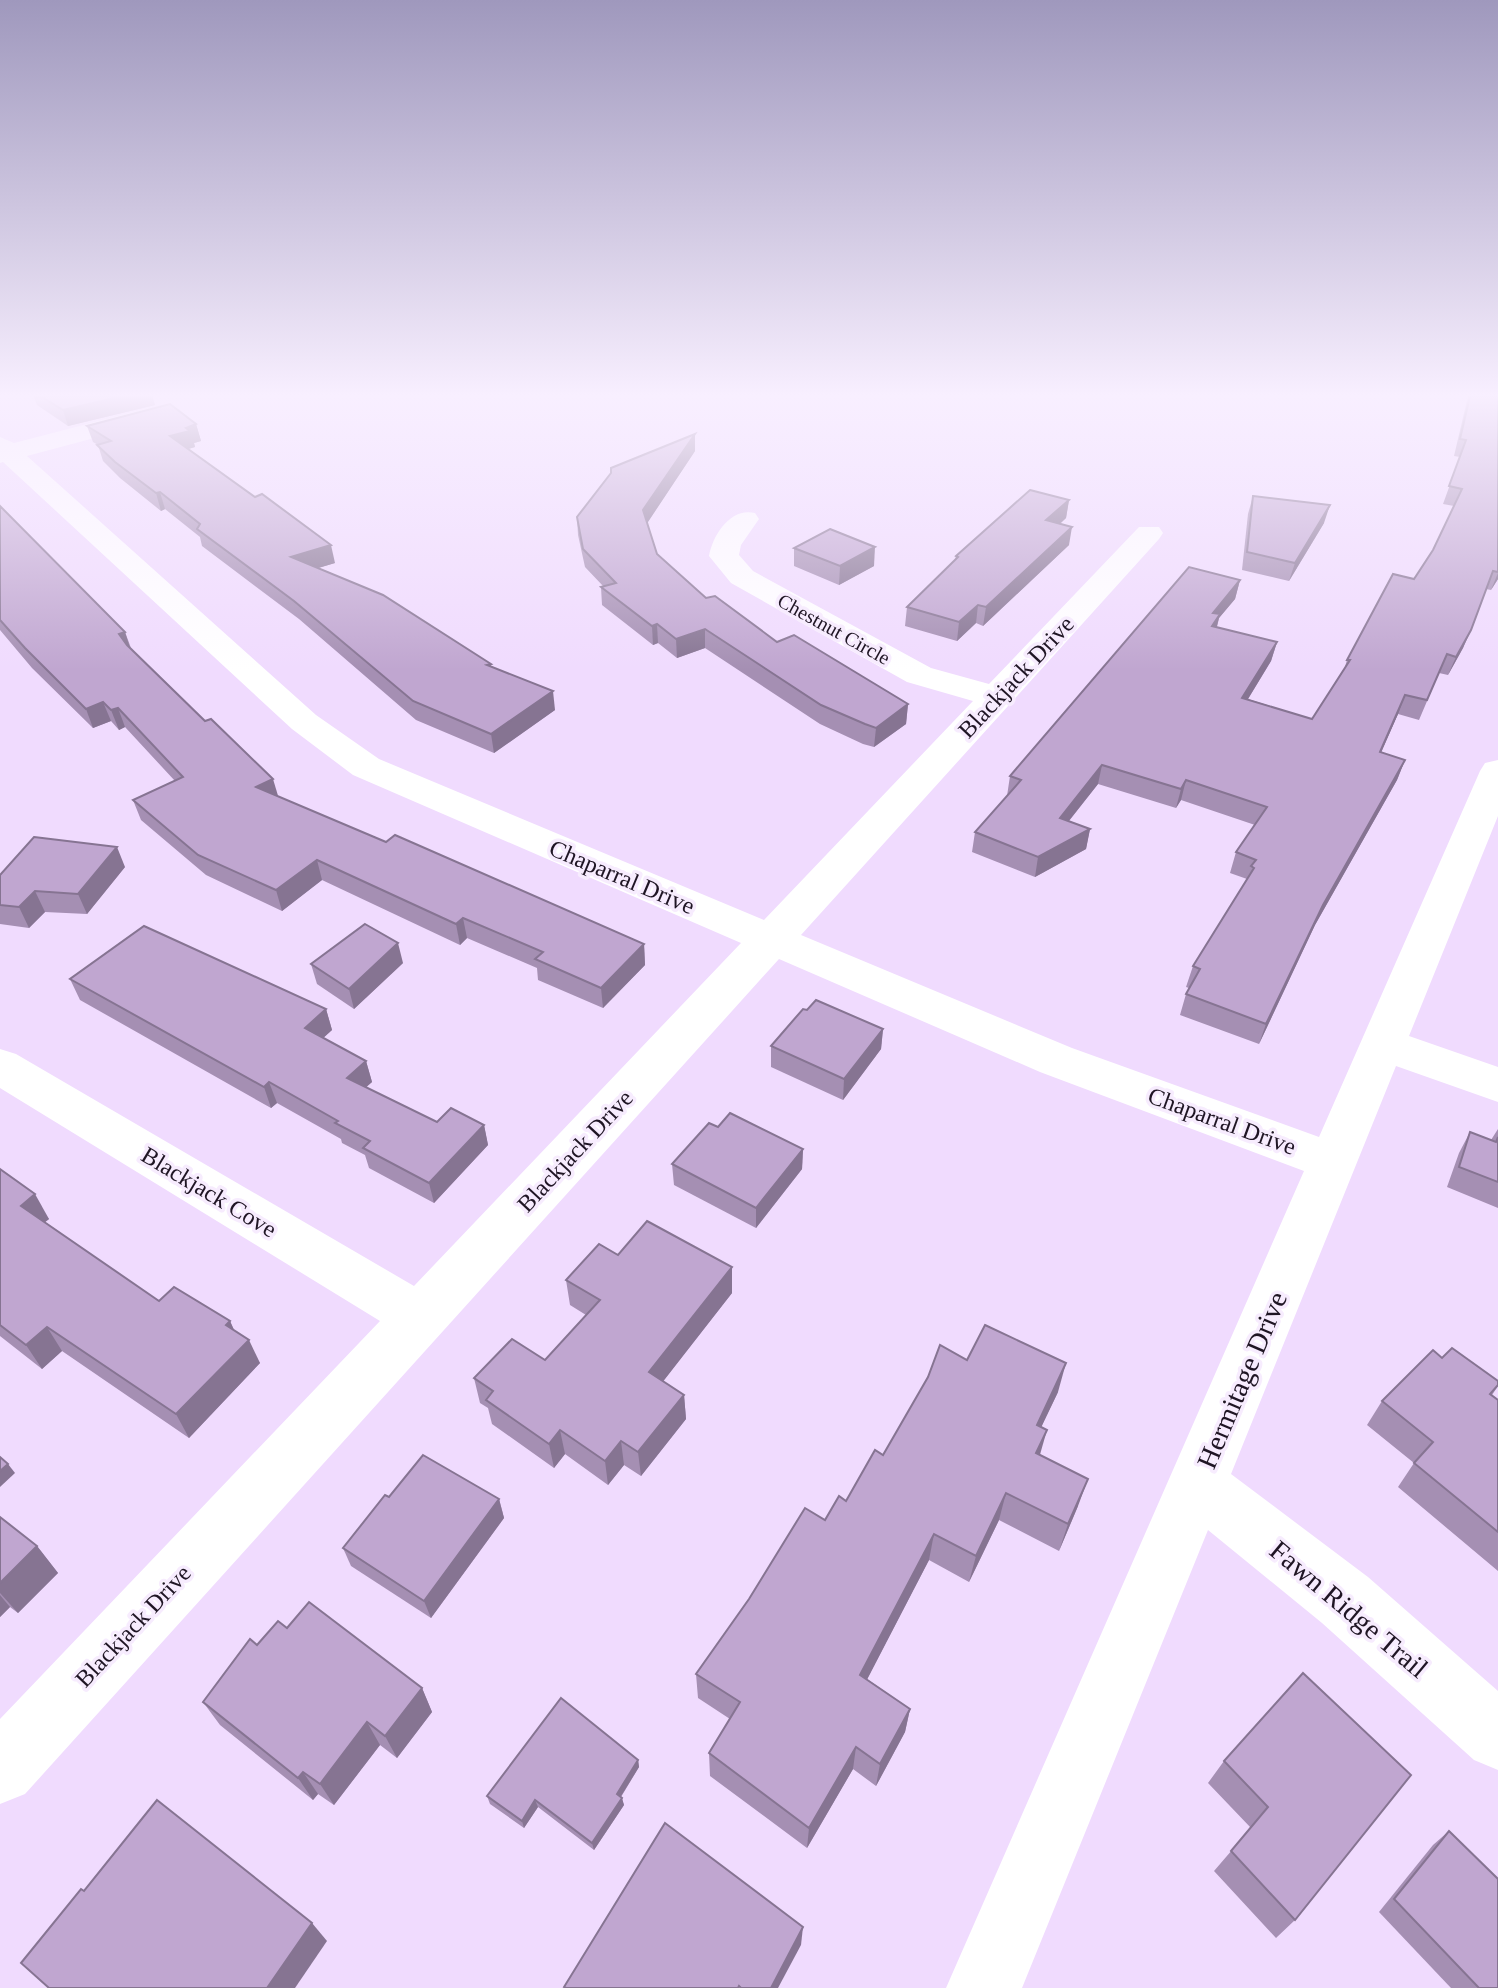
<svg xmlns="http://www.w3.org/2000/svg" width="1498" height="1988" font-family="'Times New Roman',serif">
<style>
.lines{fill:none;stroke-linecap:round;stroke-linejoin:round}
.minor{fill:#fff;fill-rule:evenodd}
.wall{fill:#a58fb3}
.shaded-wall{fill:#867492}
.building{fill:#c0a6d0;stroke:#867492;stroke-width:2}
.labels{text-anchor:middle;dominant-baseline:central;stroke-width:7;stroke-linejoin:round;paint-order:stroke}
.far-street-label{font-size:20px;fill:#1f1524;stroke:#f7ecfe}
.street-label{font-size:24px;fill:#1f1524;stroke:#f7ecfe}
.near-street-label{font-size:28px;fill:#1f1524;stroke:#f7ecfe}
</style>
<rect width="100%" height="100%" fill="#f0dbfe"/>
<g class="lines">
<path class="minor" d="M 149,408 L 162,416 L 158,421 L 27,456 L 316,715 L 379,759 L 764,920 L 973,701 L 907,682 L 731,583 L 709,556 C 713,534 731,507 755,513 L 759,519 L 741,545 L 739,555 L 753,571 L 931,668 L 989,684 L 1139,527 L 1159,527 L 1163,533 L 1159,539 L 801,935 L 1072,1048 L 1319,1137 L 1480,771 L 1485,763 L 1498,760 L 1498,816 L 1409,1036 L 1498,1067 L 1498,1102 L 1396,1066 L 1231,1474 L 1368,1577 L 1498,1691 L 1498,1770 L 1474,1760 L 1322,1623 L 1208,1530 L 1022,1988 L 946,1988 L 1304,1171 L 1040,1072 L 779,959 L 25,1794 L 0,1804 L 0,1719 L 380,1321 L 0,1088 L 0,1049 L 16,1054 L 414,1286 L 741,943 L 353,775 L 292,729 L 3,462 L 0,463 L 0,437 L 14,443 Z"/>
</g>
<g class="wall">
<path d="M 32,392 L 151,392 L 155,405 L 68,426 L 37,405 Z"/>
<path d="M 1469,392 L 1498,392 L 1498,579 L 1491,590 L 1486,589 L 1463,648 L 1448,675 L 1439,673 L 1419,720 L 1398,714 L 1381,753 L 1405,760 L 1397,780 L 1315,925 L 1259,1044 L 1180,1015 L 1186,994 L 1189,988 L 1186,987 L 1193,966 L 1247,879 L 1230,873 L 1236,852 L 1255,825 L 1181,800 L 1176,808 L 1098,784 L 1069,821 L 1090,829 L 1086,849 L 1035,877 L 972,852 L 975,832 L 1007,796 L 1010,776 L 1240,580 L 1235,599 L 1219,618 L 1217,627 L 1277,642 L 1271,661 L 1248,699 L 1312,719 L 1344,670 L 1347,660 L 1414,579 L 1433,550 L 1454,506 L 1443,504 L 1460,457 L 1454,456 Z"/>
<path d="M 196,424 L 201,441 L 194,443 L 195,447 L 188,449 L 335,563 L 318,568 L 491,664 L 491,667 L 555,710 L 494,753 L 416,720 L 299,619 L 202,546 L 200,537 L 165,509 L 161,511 L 120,478 L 103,461 L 98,445 L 93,442 L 87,426 Z"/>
<path d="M 695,434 L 695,451 L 647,523 L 657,554 L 706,598 L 777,642 L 908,704 L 906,724 L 874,747 L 863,744 L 820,724 L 705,648 L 677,658 L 658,643 L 653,645 L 602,605 L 601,587 L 603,586 L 585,567 L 578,535 L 577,517 Z"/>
<path d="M 1253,496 L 1324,523 L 1289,581 L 1242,570 L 1248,514 Z"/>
<path d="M 1069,500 L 1066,518 L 1060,524 L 1069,545 L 983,626 L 976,623 L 957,641 L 905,626 L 907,607 L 955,560 L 956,556 Z"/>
<path d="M 0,506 L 125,632 L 131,648 L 278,796 L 386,842 L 644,944 L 645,965 L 603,1008 L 538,980 L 537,968 L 467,938 L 460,945 L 322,880 L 282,911 L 206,875 L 141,820 L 133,800 L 175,781 L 125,727 L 119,730 L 111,721 L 93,728 L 32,668 L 0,630 Z"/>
<path d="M 794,548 L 874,566 L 839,585 L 794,566 Z"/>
<path d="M 125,867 L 87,914 L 45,912 L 29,928 L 0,924 L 0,875 Z"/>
<path d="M 403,963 L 354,1009 L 317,984 L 311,964 Z"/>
<path d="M 70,979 L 326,1009 L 332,1030 L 323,1038 L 366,1061 L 372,1082 L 366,1087 L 437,1122 L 484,1125 L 488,1145 L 434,1203 L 369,1168 L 365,1155 L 342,1143 L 341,1139 L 277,1103 L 271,1108 L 80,1000 Z"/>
<path d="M 883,1029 L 881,1049 L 843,1100 L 771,1067 L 771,1046 Z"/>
<path d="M 718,1127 L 803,1149 L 802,1169 L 756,1228 L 674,1185 L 672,1164 Z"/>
<path d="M 1498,1129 L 1498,1208 L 1447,1187 L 1459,1153 L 1470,1132 L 1491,1140 Z"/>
<path d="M 0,1169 L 49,1219 L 45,1222 L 159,1301 L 230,1321 L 234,1331 L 260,1363 L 189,1438 L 62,1351 L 42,1369 L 0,1336 Z"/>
<path d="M 618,1255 L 732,1267 L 732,1293 L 663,1381 L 684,1395 L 686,1419 L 641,1476 L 624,1465 L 608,1485 L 565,1454 L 554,1468 L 492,1424 L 488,1408 L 480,1403 L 474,1378 L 545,1360 L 586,1315 L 570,1305 L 566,1280 Z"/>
<path d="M 1442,1358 L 1498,1386 L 1492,1395 L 1498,1400 L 1498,1571 L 1398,1487 L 1414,1463 L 1367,1425 L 1382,1401 Z"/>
<path d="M 967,1360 L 1058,1392 L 1041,1427 L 1040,1455 L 1078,1506 L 1059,1551 L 999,1520 L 969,1582 L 929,1560 L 867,1679 L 910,1709 L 905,1732 L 876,1786 L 853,1769 L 807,1848 L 710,1776 L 709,1753 L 730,1719 L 698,1698 L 696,1674 L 825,1520 L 846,1501 L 883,1455 Z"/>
<path d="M 389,1497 L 499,1499 L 504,1518 L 431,1618 L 351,1566 L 343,1548 Z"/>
<path d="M 0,1517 L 37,1546 L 58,1573 L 18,1613 L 10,1607 L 0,1617 Z"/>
<path d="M 287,1628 L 422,1688 L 432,1712 L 397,1758 L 380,1745 L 334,1805 L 318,1794 L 313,1800 L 220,1725 L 203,1702 L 257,1645 Z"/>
<path d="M 1303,1673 L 1295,1920 L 1276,1938 L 1214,1871 L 1251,1828 L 1208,1783 L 1224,1761 Z"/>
<path d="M 638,1760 L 639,1767 L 621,1797 L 624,1805 L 594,1850 L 538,1807 L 524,1828 L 490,1804 L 487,1796 Z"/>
<path d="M 1449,1831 L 1498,1988 L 1451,1988 L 1379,1912 L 1433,1845 Z"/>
</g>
<g class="shaded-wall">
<path d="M 140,392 L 151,392 L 155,405 L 68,426 L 63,410 Z"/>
<path d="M 196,424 L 201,441 L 194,443 L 195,447 L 175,453 L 170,436 L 186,428 Z"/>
<path d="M 695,434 L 695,451 L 644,528 L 643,510 Z"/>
<path d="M 160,492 L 165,509 L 161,511 L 156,493 Z"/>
<path d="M 1069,500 L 1066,518 L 1043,538 L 1046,520 Z"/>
<path d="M 1330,505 L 1324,523 L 1289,581 L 1295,563 Z"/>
<path d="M 1072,527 L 1069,545 L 983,626 L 986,607 Z"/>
<path d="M 331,545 L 335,563 L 295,575 L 291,557 Z"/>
<path d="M 875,547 L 874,566 L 839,585 L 840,566 Z"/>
<path d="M 1498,573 L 1498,579 L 1491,590 Z"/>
<path d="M 1240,580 L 1235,599 L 1219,618 L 1215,633 L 1207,644 L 1213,613 Z"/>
<path d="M 978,605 L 976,623 L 957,641 L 959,622 Z"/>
<path d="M 657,624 L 658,643 L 653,645 L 652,626 Z"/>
<path d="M 705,629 L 705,648 L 677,658 L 676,639 Z"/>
<path d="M 1471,630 L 1463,648 L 1448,675 L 1456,657 Z"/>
<path d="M 125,632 L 131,651 L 119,634 Z"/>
<path d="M 1277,642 L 1271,661 L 1237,717 L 1242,698 Z"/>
<path d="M 553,691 L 555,710 L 494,753 L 491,734 Z"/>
<path d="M 1405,695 L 1398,714 L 1372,772 L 1380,752 Z"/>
<path d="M 103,702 L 111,721 L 93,728 L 86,709 Z"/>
<path d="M 908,704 L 906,724 L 874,747 L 876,728 Z"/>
<path d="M 118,708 L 125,727 L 119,730 L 111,710 Z"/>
<path d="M 1405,760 L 1397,780 L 1315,925 L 1259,1044 L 1266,1024 L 1323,905 Z"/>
<path d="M 1102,765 L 1098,784 L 1056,837 L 1060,818 Z"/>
<path d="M 273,779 L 279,799 L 256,787 Z"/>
<path d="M 1186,780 L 1181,800 L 1176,808 L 1181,789 Z"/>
<path d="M 1090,829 L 1086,849 L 1035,877 L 1038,857 Z"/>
<path d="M 117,847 L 125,867 L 87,914 L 78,894 Z"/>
<path d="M 317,860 L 322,880 L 282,911 L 276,890 Z"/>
<path d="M 35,891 L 45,912 L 29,928 L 19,907 Z"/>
<path d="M 463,918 L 467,938 L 460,945 L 456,924 Z"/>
<path d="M 398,943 L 403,963 L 354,1009 L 349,989 Z"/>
<path d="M 644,944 L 645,965 L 603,1008 L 601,988 Z"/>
<path d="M 326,1009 L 332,1030 L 311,1049 L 305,1028 Z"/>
<path d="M 883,1029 L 881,1049 L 843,1100 L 844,1079 Z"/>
<path d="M 366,1061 L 372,1082 L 354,1098 L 347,1078 Z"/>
<path d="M 269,1082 L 277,1103 L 271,1108 L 264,1087 Z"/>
<path d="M 484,1125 L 488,1145 L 434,1203 L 429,1183 Z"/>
<path d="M 803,1149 L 802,1169 L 756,1228 L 756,1208 Z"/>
<path d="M 35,1194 L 49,1219 L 35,1230 L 21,1206 Z"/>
<path d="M 732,1267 L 732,1293 L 651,1397 L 649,1372 Z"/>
<path d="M 230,1321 L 241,1345 L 226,1325 Z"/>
<path d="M 47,1327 L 62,1351 L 42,1369 L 26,1345 Z"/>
<path d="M 249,1340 L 260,1363 L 189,1438 L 176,1414 Z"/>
<path d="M 1066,1363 L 1058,1392 L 1029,1453 L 1037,1425 Z"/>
<path d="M 684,1395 L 686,1419 L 641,1476 L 638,1452 Z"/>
<path d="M 560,1430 L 565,1454 L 554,1468 L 549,1444 Z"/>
<path d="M 1047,1430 L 1039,1458 L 1036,1453 Z"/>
<path d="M 621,1441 L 624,1465 L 608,1485 L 605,1461 Z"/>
<path d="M 8,1464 L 15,1473 L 0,1487 L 0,1471 Z"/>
<path d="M 1088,1479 L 1078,1506 L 1059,1551 L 1068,1524 Z"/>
<path d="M 1006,1493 L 999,1520 L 969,1582 L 976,1556 Z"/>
<path d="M 499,1499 L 504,1518 L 431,1618 L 424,1601 Z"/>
<path d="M 934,1534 L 929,1560 L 857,1699 L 860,1675 Z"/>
<path d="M 37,1546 L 58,1573 L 18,1613 L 0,1593 L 0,1583 Z"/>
<path d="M 0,1595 L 10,1607 L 0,1617 Z"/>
<path d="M 422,1688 L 432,1712 L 397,1758 L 385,1736 Z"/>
<path d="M 910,1709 L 905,1732 L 876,1786 L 880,1764 Z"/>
<path d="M 367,1722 L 380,1745 L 334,1805 L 320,1784 Z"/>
<path d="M 856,1747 L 853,1769 L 807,1848 L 809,1828 Z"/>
<path d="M 638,1760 L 639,1767 L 618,1801 L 617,1794 Z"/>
<path d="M 303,1772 L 318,1794 L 313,1800 L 298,1778 Z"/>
<path d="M 622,1798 L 624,1805 L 594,1850 L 592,1843 Z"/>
<path d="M 535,1800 L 538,1807 L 524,1828 L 522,1821 Z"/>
<path d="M 312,1923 L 327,1941 L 295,1988 L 267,1988 Z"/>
<path d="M 803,1927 L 801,1945 L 778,1988 L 771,1988 Z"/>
</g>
<g class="building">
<path d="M 34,392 L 140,392 L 63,410 Z"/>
<path d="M 1471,392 L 1498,392 L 1498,572 L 1493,571 L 1471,630 L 1456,657 L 1447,654 L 1427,700 L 1405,695 L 1380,752 L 1405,760 L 1323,905 L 1266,1024 L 1186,994 L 1200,969 L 1193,966 L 1254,868 L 1251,866 L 1256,860 L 1236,852 L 1267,807 L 1186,780 L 1181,789 L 1102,765 L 1060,818 L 1090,829 L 1038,857 L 975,832 L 1021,780 L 1010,776 L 1189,567 L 1240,580 L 1213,613 L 1220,614 L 1212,626 L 1277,642 L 1242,698 L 1312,719 L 1350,660 L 1347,660 L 1393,574 L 1414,579 L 1433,550 L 1462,489 L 1449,486 L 1466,440 L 1460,439 Z"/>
<path d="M 170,404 L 196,424 L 186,428 L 190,431 L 170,436 L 255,497 L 262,494 L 331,545 L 291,557 L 383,595 L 491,664 L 487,665 L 553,691 L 491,734 L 413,701 L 294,601 L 197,529 L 200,524 L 160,492 L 156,493 L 115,462 L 97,445 L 111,441 L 87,426 Z"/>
<path d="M 695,434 L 643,510 L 657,554 L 706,598 L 715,596 L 777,642 L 794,635 L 908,704 L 876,728 L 865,724 L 821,705 L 705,629 L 676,639 L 657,624 L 652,626 L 601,587 L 616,583 L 583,549 L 577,517 L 611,473 L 611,468 Z"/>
<path d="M 1030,490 L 1069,500 L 1046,520 L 1072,527 L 986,607 L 978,605 L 959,622 L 907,607 L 958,557 L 956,556 Z"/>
<path d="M 1253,496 L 1330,505 L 1295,563 L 1247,552 Z"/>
<path d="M 0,506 L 125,632 L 119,634 L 127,645 L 205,721 L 211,719 L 273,779 L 256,787 L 386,842 L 395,835 L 644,944 L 601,988 L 535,959 L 543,952 L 463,918 L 456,924 L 317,860 L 276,890 L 198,855 L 133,800 L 183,777 L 118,708 L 111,710 L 103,702 L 86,709 L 25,648 L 0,620 Z"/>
<path d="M 830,529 L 875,547 L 840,566 L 794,548 Z"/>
<path d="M 34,837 L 117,847 L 78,894 L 35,891 L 19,907 L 0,905 L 0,875 Z"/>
<path d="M 365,924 L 398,943 L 349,989 L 311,964 Z"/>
<path d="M 144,926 L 326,1009 L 305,1028 L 366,1061 L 347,1078 L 437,1122 L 451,1108 L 484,1125 L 429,1183 L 363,1148 L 370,1141 L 335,1123 L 338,1121 L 269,1082 L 264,1087 L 70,979 Z"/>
<path d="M 816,1000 L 883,1029 L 844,1079 L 771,1046 L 803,1009 L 807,1010 Z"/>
<path d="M 730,1113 L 803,1149 L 756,1208 L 672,1164 L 709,1123 L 718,1127 Z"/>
<path d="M 1470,1132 L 1496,1142 L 1498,1137 L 1498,1182 L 1459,1167 Z"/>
<path d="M 0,1169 L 35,1194 L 21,1206 L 159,1301 L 174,1287 L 230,1321 L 226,1325 L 249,1340 L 176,1414 L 47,1327 L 26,1345 L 0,1325 Z"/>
<path d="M 647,1221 L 732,1267 L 649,1372 L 684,1395 L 638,1452 L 621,1441 L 605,1461 L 560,1430 L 549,1444 L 486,1400 L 493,1391 L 474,1378 L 512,1339 L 545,1360 L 600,1300 L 566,1280 L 599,1244 L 618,1255 Z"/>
<path d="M 985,1325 L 1066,1363 L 1037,1425 L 1047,1430 L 1036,1453 L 1088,1479 L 1068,1524 L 1006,1493 L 976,1556 L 934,1534 L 860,1675 L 910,1709 L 880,1764 L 856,1747 L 809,1828 L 709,1753 L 740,1702 L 696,1674 L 749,1599 L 805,1508 L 825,1520 L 839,1496 L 846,1501 L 875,1450 L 883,1455 L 928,1377 L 940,1345 L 967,1360 Z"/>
<path d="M 1452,1348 L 1498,1381 L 1498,1385 L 1490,1394 L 1498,1400 L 1498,1532 L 1414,1463 L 1433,1442 L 1382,1401 L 1433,1350 L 1442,1358 Z"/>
<path d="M 423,1455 L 499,1499 L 424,1601 L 343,1548 L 385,1495 L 389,1497 Z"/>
<path d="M 0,1457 L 8,1464 L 0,1471 Z"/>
<path d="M 0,1517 L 37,1546 L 0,1583 Z"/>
<path d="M 309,1602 L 422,1688 L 385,1736 L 367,1722 L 320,1784 L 303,1772 L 298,1778 L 203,1702 L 250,1639 L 257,1645 L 278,1621 L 287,1628 Z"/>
<path d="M 1303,1673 L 1411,1775 L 1295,1920 L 1231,1851 L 1268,1807 L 1224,1761 Z"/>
<path d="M 561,1698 L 638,1760 L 617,1794 L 622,1798 L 592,1843 L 535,1800 L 522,1821 L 487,1796 Z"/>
<path d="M 157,1800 L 312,1923 L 267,1988 L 49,1988 L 21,1963 L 81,1889 L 84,1891 Z"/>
<path d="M 665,1823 L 803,1927 L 771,1988 L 741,1988 L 739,1986 L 738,1988 L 566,1988 L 564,1987 Z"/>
<path d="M 1449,1831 L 1498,1879 L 1498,1988 L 1479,1988 L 1394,1899 Z"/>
</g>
<linearGradient id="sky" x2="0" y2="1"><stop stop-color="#9f98bd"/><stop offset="0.59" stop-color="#f8efff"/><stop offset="1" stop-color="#f8efff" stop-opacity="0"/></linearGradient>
<rect width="1498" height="670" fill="url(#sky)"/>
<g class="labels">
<g class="far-street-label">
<text transform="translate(834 629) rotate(29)">Chestnut Circle</text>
</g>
<g class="street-label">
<text transform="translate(1016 677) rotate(-47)">Blackjack Drive</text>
<text transform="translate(622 877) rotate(23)">Chaparral Drive</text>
<text transform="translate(1222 1121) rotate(20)">Chaparral Drive</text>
<text transform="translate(575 1151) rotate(-47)">Blackjack Drive</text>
<text transform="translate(209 1192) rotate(31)">Blackjack Cove</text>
<text transform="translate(133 1626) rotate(-47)">Blackjack Drive</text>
</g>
<g class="near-street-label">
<text transform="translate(1242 1380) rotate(-67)">Hermitage Drive</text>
<text transform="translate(1349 1609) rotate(40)">Fawn Ridge Trail</text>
</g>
</g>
</svg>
